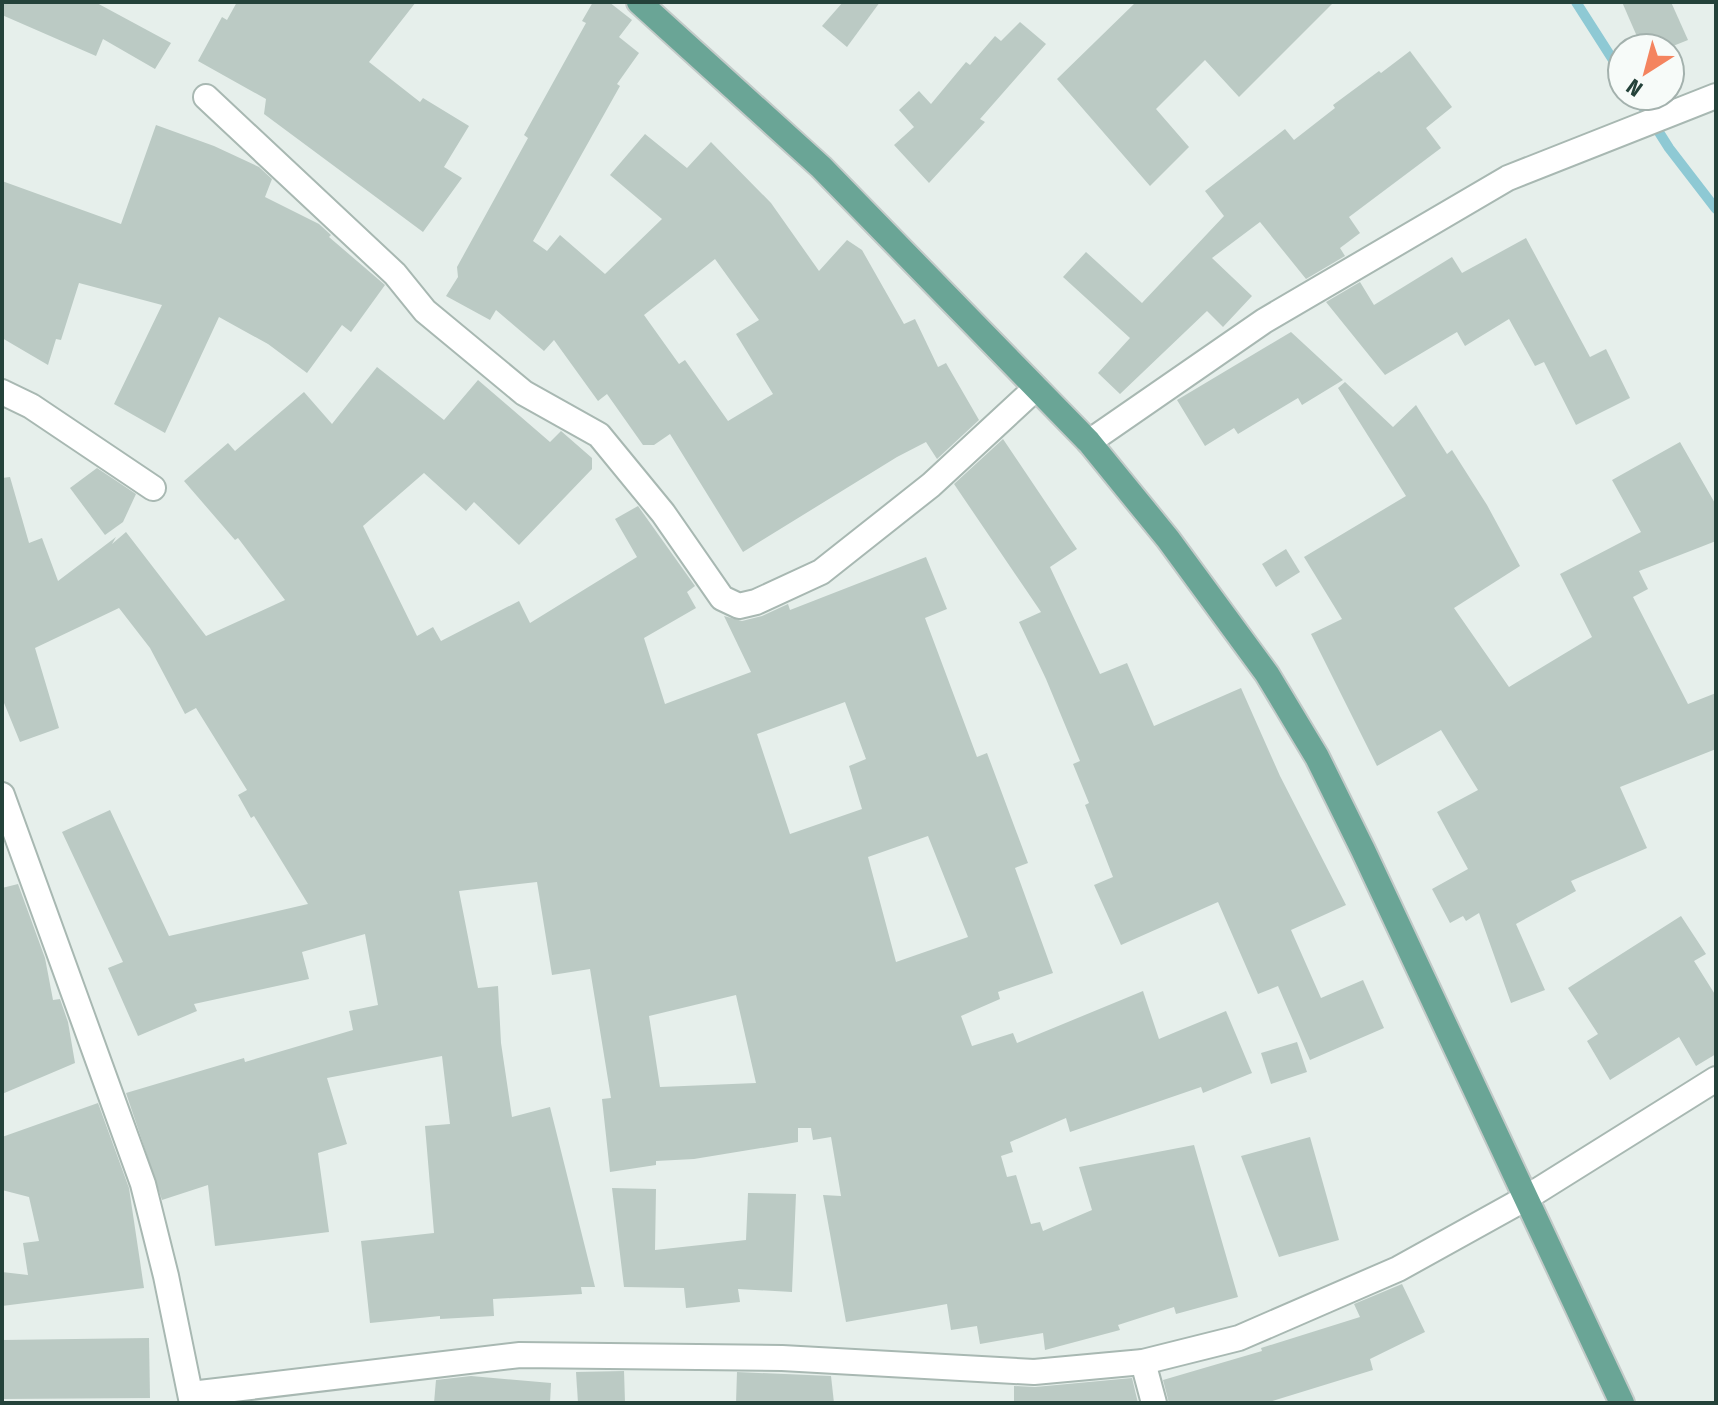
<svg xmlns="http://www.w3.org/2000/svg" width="1718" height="1405" font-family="'Fira Sans Condensed',sans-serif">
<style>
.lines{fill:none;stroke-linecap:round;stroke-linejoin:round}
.stream{stroke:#8ec9d4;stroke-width:10}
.building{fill:#bbcac4;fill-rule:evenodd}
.minor-casing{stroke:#a8b8b2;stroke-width:28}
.major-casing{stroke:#c2cac8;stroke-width:28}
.minor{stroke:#fff;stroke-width:24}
.major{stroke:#6aa596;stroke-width:24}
</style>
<rect width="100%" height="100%" fill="#e6efeb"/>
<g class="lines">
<g class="stream">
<path d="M 1576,2 L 1622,74"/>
<path d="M 1636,96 L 1669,148 L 1716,209"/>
</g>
</g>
<g class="building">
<path d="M 2,2 L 95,2 L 171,43 L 155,69 L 103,39 L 96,56 L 2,15 Z"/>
<path d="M 237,2 L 416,2 L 369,62 L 420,102 L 423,98 L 469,126 L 444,167 L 462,178 L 423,232 L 264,114 L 266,99 L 198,61 L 222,17 L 227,20 Z"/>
<path d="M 593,2 L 609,2 L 632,20 L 619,37 L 639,53 L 617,84 L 620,86 L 533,241 L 547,251 L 560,235 L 605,274 L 662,219 L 610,175 L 645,134 L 687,168 L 711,142 L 771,203 L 819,271 L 847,240 L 862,250 L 904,324 L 915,319 L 938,367 L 946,363 L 979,420 L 937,459 L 926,442 L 897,457 L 743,552 L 670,434 L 654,445 L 643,445 L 607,394 L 598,401 L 554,340 L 544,351 L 496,310 L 490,320 L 446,296 L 458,277 L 457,267 L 528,138 L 524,135 L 586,23 L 582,21 ZM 715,259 L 759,320 L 736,334 L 773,394 L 728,421 L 685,360 L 679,364 L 644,315 Z"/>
<path d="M 843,2 L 880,2 L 847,47 L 822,26 Z"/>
<path d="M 1136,2 L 1334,2 L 1239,97 L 1205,60 L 1156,109 L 1189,147 L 1150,186 L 1057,79 Z"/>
<path d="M 1622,2 L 1671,2 L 1688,40 L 1668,48 L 1642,48 Z"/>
<path d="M 1020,22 L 1046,44 L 980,119 L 985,122 L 929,183 L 894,145 L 914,127 L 899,110 L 919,91 L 931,104 L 966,62 L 970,65 L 995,36 L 1001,41 Z"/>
<path d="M 1410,51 L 1452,107 L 1426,128 L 1441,148 L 1349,217 L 1360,233 L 1340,248 L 1345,256 L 1306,279 L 1260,222 L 1212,258 L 1252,296 L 1223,327 L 1207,311 L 1120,394 L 1098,373 L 1130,338 L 1063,277 L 1086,252 L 1142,303 L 1224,216 L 1205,191 L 1285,129 L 1294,140 L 1335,108 L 1333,105 L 1379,71 L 1381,73 Z"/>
<path d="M 156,125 L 214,146 L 259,167 L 272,179 L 265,197 L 319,224 L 331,235 L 329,237 L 385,285 L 351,332 L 342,325 L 307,373 L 268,344 L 219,317 L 165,433 L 114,404 L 162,305 L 79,283 L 61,340 L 56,339 L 48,365 L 2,338 L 2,181 L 121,224 Z"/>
<path d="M 1526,238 L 1590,357 L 1606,349 L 1630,398 L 1576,425 L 1544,362 L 1535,366 L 1509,319 L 1465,346 L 1457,332 L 1385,375 L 1326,302 L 1360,282 L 1374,305 L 1452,257 L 1462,273 Z"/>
<path d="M 1291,332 L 1343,380 L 1302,405 L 1298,398 L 1238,434 L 1234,428 L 1205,446 L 1177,400 Z"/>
<path d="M 377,367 L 444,420 L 478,380 L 550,442 L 561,431 L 592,458 L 592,469 L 519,545 L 474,502 L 466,511 L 424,473 L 363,526 L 417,636 L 433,627 L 441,641 L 519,601 L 530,623 L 637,557 L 615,519 L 638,506 L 695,586 L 687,592 L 696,608 L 644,638 L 665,704 L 751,672 L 724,616 L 742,621 L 762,616 L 788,604 L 790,610 L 926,557 L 947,609 L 925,618 L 977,757 L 987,753 L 1028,863 L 1015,868 L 1053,973 L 998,992 L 1000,999 L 961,1016 L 972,1046 L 1013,1033 L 1017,1043 L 1143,991 L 1159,1039 L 1226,1011 L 1252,1073 L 1203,1093 L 1201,1087 L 1070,1132 L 1066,1118 L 1010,1142 L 1013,1152 L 1001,1156 L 1007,1177 L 1016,1175 L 1031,1224 L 1040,1222 L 1043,1231 L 1092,1210 L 1079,1167 L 1194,1145 L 1238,1297 L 1176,1314 L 1174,1307 L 1118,1325 L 1120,1330 L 1045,1350 L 1043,1333 L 980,1344 L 977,1326 L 951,1330 L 947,1304 L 846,1322 L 823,1195 L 841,1196 L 831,1137 L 813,1140 L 811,1128 L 798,1128 L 798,1142 L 694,1159 L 656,1161 L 656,1165 L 610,1172 L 602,1099 L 611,1098 L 590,969 L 552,975 L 537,882 L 459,891 L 478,988 L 498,986 L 501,1043 L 512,1117 L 550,1107 L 595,1287 L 581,1287 L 582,1294 L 493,1299 L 494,1316 L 440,1319 L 440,1316 L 370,1323 L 361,1241 L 434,1233 L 425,1126 L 450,1124 L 442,1056 L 327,1078 L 347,1144 L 318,1153 L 329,1232 L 215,1246 L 208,1185 L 162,1200 L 126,1093 L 244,1058 L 245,1062 L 353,1030 L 349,1011 L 378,1005 L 365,934 L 302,952 L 309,979 L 194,1004 L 197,1011 L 138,1036 L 108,968 L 123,962 L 62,832 L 110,810 L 169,936 L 308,904 L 254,816 L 251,818 L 238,795 L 247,790 L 196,708 L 185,714 L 150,648 L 119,608 L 35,648 L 59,728 L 20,742 L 2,698 L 2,478 L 10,477 L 29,543 L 42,538 L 58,581 L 116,537 L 112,544 L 126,532 L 206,636 L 285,600 L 238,538 L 235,540 L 184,481 L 228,443 L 235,451 L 304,392 L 332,424 ZM 845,702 L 866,759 L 849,766 L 862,809 L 790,834 L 757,734 ZM 928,836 L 968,937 L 896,962 L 868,857 ZM 736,995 L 756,1083 L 660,1087 L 649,1016 Z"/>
<path d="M 1345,382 L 1393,427 L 1416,405 L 1447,454 L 1452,450 L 1487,505 L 1520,566 L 1454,608 L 1509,687 L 1592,637 L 1560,574 L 1641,532 L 1612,480 L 1680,442 L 1716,505 L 1716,541 L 1639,571 L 1648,589 L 1633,597 L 1688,704 L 1716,693 L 1716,749 L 1620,787 L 1647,848 L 1571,881 L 1576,891 L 1516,924 L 1545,990 L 1511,1003 L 1479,913 L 1466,921 L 1463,916 L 1450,923 L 1432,889 L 1468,869 L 1437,812 L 1478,790 L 1441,730 L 1377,766 L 1311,634 L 1342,619 L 1304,557 L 1406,496 L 1338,388 Z"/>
<path d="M 1003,439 L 1077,549 L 1050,567 L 1100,674 L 1127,663 L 1154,726 L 1241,688 L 1280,776 L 1346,905 L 1291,930 L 1321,998 L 1363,980 L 1384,1028 L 1310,1060 L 1278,986 L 1258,994 L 1218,902 L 1121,945 L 1094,885 L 1113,877 L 1085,805 L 1089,803 L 1073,764 L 1080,761 L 1046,679 L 1019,622 L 1041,612 L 954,484 Z"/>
<path d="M 97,468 L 136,494 L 123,522 L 105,535 L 70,488 Z"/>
<path d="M 1286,549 L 1300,572 L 1276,587 L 1262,564 Z"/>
<path d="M 18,884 L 45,958 L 53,1000 L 60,999 L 68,1022 L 75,1063 L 2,1094 L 2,888 Z"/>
<path d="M 1681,916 L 1706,954 L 1694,961 L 1716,996 L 1716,1054 L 1696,1066 L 1679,1037 L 1610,1080 L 1587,1041 L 1598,1034 L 1568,988 Z"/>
<path d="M 1297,1042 L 1307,1072 L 1271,1084 L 1261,1053 Z"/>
<path d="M 98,1103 L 129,1188 L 144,1288 L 2,1306 L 2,1272 L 28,1275 L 23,1243 L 39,1241 L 29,1197 L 2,1190 L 2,1137 Z"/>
<path d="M 1310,1137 L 1339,1240 L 1279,1257 L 1241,1156 Z"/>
<path d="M 612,1188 L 656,1189 L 655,1250 L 746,1240 L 748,1193 L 796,1194 L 792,1292 L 738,1289 L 740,1302 L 686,1308 L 684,1288 L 624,1287 Z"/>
<path d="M 1402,1284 L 1425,1332 L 1370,1359 L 1373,1370 L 1266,1403 L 1169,1403 L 1163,1380 L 1262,1351 L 1261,1348 L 1360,1317 L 1354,1304 Z"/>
<path d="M 149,1338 L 150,1398 L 2,1399 L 2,1340 Z"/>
<path d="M 624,1371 L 625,1403 L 578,1403 L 576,1372 Z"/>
<path d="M 737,1372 L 831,1376 L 834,1403 L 736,1403 Z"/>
<path d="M 471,1376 L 551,1383 L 550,1403 L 434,1403 L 436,1380 Z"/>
<path d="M 1132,1378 L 1138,1403 L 1014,1403 L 1014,1386 L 1035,1387 Z"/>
</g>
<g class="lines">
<defs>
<g id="minor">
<path d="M 206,97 L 395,274 L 425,311 L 524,393 L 599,435 L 663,513 L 722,598 L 739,606 L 756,602 L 821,572 L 931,485 L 1036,388"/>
<path d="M 2,392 L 31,406 L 153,488"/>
<path d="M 1089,442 L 1264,321 L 1508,178 L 1716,96"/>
<path d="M 2,795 L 143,1184 L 166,1276 L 192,1403"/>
<path d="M 1143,1362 L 1154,1403"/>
<path d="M 191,1394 L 520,1355 L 782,1358 L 1034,1372 L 1143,1362 L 1239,1338 L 1398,1269 L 1526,1198 L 1716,1079"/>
</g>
<path id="major" d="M 639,2 L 821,167 L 1089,442 L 1168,539 L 1267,674 L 1317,757 L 1363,850 L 1622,1403"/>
</defs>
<use href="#minor" class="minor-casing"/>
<use href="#major" class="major-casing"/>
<use href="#minor" class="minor"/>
<use href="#major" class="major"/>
</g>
<rect width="1718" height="1405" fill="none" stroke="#24423a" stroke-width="8"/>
<g transform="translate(1646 72) rotate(216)"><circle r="38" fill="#f7fbf9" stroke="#a3b1ad" stroke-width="2"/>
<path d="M0-6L14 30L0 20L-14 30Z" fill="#f4845f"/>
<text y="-12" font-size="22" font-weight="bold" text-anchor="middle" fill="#24423a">N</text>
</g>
</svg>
